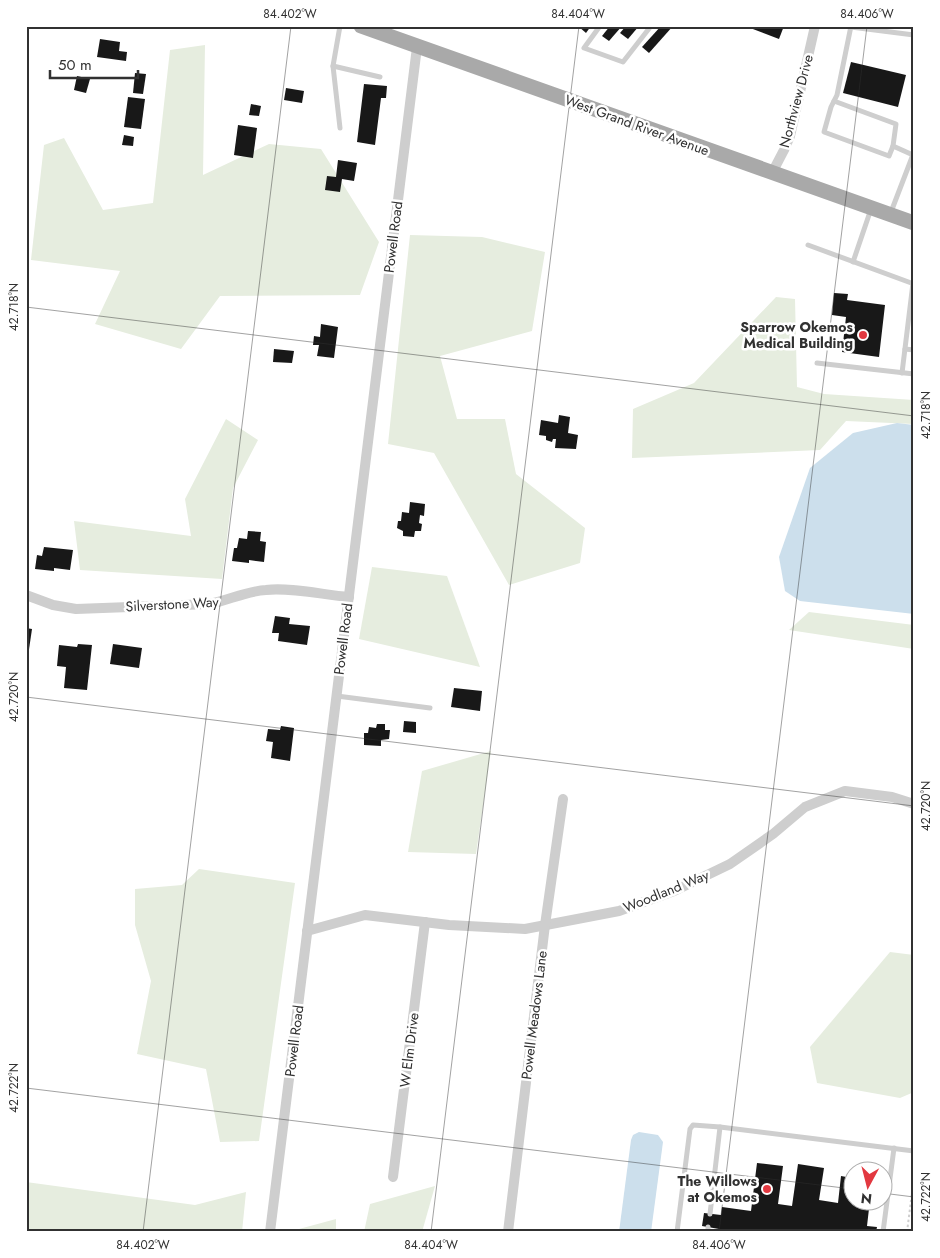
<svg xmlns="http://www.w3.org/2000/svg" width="940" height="1258" font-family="Jost,sans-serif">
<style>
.green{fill:#e6eddf}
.water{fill:#ccdfec}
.building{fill:#181818}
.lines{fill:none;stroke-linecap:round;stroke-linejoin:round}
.path{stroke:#cecece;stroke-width:2;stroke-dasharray:2.5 2.5;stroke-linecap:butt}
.lane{stroke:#cecece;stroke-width:5}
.street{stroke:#cecece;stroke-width:10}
.primary{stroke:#a9a9a9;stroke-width:15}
.ticks{fill:none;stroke:#313131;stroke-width:1;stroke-opacity:0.45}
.poi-dot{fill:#e23840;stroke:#fff;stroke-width:2}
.labels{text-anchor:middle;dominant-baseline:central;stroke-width:5;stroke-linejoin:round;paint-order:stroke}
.street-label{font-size:14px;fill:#313131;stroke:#fff}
.poi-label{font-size:14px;font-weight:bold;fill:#313131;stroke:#fff;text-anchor:end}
.neatline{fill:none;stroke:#313131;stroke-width:2}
.ticks-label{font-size:12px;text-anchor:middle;fill:#313131}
</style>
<rect width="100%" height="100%" fill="#fff"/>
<g class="green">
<path d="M 205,45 L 203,175 L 269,144 L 321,149 L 379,242 L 360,295 L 220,296 L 181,349 L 95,324 L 120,271 L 31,260 L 44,145 L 64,138 L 103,210 L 153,203 L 170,50 Z"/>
<path d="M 410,235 L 482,237 L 545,252 L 532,331 L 440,356 L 457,419 L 505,419 L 516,474 L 585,528 L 580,563 L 509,585 L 434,453 L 388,444 Z"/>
<path d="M 776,297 L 795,299 L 797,387 L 824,394 L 914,400 L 914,424 L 846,421 L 820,450 L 632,458 L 633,409 L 694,383 Z"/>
<path d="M 226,419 L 258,440 L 233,488 L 222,579 L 80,570 L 74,521 L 191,536 L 185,499 Z"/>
<path d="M 372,567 L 447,576 L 480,667 L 359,639 Z"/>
<path d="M 809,612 L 914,625 L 914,649 L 789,630 Z"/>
<path d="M 491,751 L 476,854 L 408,852 L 422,771 Z"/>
<path d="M 199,869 L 295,883 L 259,1141 L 220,1142 L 206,1069 L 137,1054 L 151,981 L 135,925 L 135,889 L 182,885 Z"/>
<path d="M 890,952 L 914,955 L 914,1092 L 900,1098 L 817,1083 L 810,1047 Z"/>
<path d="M 26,1182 L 195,1205 L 246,1192 L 242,1232 L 26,1232 Z"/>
<path d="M 435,1186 L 422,1232 L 364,1232 L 370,1204 Z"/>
<path d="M 336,1219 L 336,1232 L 288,1232 Z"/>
</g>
<g class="water">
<path d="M 897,423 L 914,425 L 914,614 L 800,601 L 785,591 L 779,557 L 810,468 L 853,433 Z"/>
<path d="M 639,1132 L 658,1135 L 663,1142 L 651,1232 L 619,1232 L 631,1140 L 633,1135 Z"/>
</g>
<g class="building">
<path d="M 578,26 L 591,26 L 586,33 Z"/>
<path d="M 610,26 L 622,26 L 609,41 L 602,36 Z"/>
<path d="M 626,26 L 639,26 L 628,39 L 620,33 Z"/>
<path d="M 661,26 L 673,26 L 649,53 L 642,47 Z"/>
<path d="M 745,26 L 784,26 L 779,39 Z"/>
<path d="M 100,39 L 120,42 L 119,51 L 127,52 L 126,61 L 97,57 Z"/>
<path d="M 851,62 L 906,75 L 898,107 L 843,93 Z"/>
<path d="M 135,73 L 146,74 L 143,94 L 133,93 Z"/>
<path d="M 77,76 L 90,79 L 86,93 L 74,90 Z"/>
<path d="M 364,84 L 387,86 L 386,98 L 381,98 L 375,145 L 357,142 Z"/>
<path d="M 286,88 L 304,91 L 302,103 L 284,100 Z"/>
<path d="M 128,97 L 145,99 L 141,129 L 124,127 Z"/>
<path d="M 251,104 L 261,106 L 259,116 L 249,115 Z"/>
<path d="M 238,125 L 257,128 L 253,158 L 234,155 Z"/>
<path d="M 124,135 L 134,137 L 133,146 L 122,145 Z"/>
<path d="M 338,160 L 357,163 L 354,181 L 342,179 L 340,192 L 325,190 L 327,176 L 336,177 Z"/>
<path d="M 834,293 L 848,294 L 847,300 L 885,305 L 879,357 L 842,352 L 846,317 L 832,315 Z"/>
<path d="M 321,324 L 338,327 L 334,358 L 317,356 L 319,345 L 313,345 L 314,336 L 320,337 Z"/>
<path d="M 274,349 L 294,351 L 292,363 L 273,362 Z"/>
<path d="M 559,415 L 570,417 L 568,433 L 578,435 L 576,449 L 555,448 L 556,439 L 553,439 L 552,442 L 546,440 L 546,436 L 539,435 L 541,420 L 558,423 Z"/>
<path d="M 410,502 L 425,504 L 424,516 L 420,515 L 419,523 L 422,524 L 421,531 L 415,531 L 414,537 L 403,536 L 403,531 L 397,528 L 398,521 L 401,521 L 402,512 L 409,513 Z"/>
<path d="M 248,531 L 261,532 L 260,541 L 266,542 L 264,562 L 249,560 L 249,563 L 232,561 L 234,548 L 237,548 L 239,538 L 247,539 Z"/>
<path d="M 44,547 L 73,550 L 70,570 L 54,568 L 54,571 L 35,569 L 37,555 L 42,556 Z"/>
<path d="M 275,616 L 290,618 L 289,624 L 310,626 L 307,645 L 278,641 L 279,633 L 272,633 Z"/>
<path d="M 26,628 L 32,629 L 28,656 L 26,656 Z"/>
<path d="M 78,644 L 92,645 L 87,690 L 64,688 L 66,667 L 57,666 L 59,645 L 77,647 Z"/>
<path d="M 113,644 L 142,648 L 139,668 L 110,664 Z"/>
<path d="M 454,688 L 482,691 L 480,711 L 451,707 Z"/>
<path d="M 404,721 L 416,722 L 416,733 L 403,732 Z"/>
<path d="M 377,724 L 385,724 L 385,730 L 390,730 L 389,739 L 381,740 L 381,746 L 364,745 L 364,733 L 368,733 L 369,727 L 376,728 Z"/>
<path d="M 281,726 L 294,728 L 290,761 L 271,758 L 273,742 L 266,741 L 268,729 L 280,730 Z"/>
<path d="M 757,1163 L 783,1166 L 778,1204 L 792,1206 L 798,1164 L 824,1168 L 819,1200 L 838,1203 L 841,1176 L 852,1178 L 852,1200 L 870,1200 L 867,1226 L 877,1227 L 876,1232 L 718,1232 L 719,1229 L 702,1226 L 704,1213 L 721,1215 L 722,1207 L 751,1211 Z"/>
</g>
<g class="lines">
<path class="path" d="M 907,1232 L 914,1177"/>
<g class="lane">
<path d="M 340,26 L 333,66 L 340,128"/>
<path d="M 600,26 L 584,48 L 623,62 L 651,26"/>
<path d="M 851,26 L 837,95 L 831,107 L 824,132 L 889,156 L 893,146 L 913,155"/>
<path d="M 851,27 L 914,35"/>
<path d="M 333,66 L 380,77"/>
<path d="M 834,101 L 896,124 L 893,146"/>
<path d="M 891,212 L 914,152"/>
<path d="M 808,245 L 914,284"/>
<path d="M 853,262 L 871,209"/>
<path d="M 905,349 L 914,350"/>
<path d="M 817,363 L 914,374"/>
<path d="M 902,373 L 913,283"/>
<path d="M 337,696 L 430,708"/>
<path d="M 710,1214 L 720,1127"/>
<path d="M 677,1232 L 690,1129 L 693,1125 L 720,1127 L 914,1151"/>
<path d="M 708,1232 L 708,1227"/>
<path d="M 883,1232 L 894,1148"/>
</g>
<g class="street">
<path d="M 772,173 L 784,150 L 790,136 L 815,26"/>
<path d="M 26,595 L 53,605 L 76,609 L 210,604 C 229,600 247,591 266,590 C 290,587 324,595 349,597"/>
<path d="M 307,931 L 365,915 L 449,925 L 525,929 L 619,911 L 674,891 L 730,864 L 773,834 L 805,807 L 845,791 L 892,797 L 914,804"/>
<path d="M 393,1177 L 425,922"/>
<path d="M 270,1232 L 417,47"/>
<path d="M 508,1232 L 545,925 L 563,799"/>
</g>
<path class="primary" d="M 361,26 L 914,223"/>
</g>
<path class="ticks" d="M 26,307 L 914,416M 26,697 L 914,806M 26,1088 L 852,1189M 882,1193 L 914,1197M 143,1232 L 291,26M 431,1232 L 579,26M 719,1232 L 867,26"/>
<g class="poi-dot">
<circle cx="863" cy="335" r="5"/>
<circle cx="767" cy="1189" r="5"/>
</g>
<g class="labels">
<g class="street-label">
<text transform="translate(796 101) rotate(-75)">Northview Drive</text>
<text transform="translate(637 125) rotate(20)">West Grand River Avenue</text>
<text transform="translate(393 237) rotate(-83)">Powell Road</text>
<text transform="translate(172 604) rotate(-3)">Silverstone Way</text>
<text transform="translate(343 639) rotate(-83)">Powell Road</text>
<text transform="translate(666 891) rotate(-22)">Woodland Way</text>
<text transform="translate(534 1015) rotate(-83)">Powell Meadows Lane</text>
<text transform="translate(294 1041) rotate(-83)">Powell Road</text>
<text transform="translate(409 1050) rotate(-83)">W Elm Drive</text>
</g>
<g class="poi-label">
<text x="853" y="327">Sparrow Okemos<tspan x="853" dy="16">Medical Building</tspan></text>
<text x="757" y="1181">The Willows<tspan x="757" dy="16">at Okemos</tspan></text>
</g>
</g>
<rect width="940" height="1258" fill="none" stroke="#ffffff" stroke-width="55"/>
<g transform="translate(868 1186) rotate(187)"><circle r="24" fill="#ffffff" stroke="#adadad"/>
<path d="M0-4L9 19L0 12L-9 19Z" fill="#e23840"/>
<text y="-8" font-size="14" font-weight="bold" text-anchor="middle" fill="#313131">N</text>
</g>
<path d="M50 70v8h88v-8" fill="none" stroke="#313131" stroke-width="2.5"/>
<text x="58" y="70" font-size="15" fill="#313131" stroke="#ffffff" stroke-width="4" paint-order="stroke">50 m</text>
<rect x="28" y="28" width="884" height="1202" class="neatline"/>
<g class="ticks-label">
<text x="290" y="18">84.402°W</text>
<text x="578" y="18">84.404°W</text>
<text x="867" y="18">84.406°W</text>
<text transform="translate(14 307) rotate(-90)" y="4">42.718°N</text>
<text transform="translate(926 415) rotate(-90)" y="4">42.718°N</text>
<text transform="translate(14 697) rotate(-90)" y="4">42.720°N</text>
<text transform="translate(926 806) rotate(-90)" y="4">42.720°N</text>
<text transform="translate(14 1088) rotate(-90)" y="4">42.722°N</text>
<text transform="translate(926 1197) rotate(-90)" y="4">42.722°N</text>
<text x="143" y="1249">84.402°W</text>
<text x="431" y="1249">84.404°W</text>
<text x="719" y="1249">84.406°W</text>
</g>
</svg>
